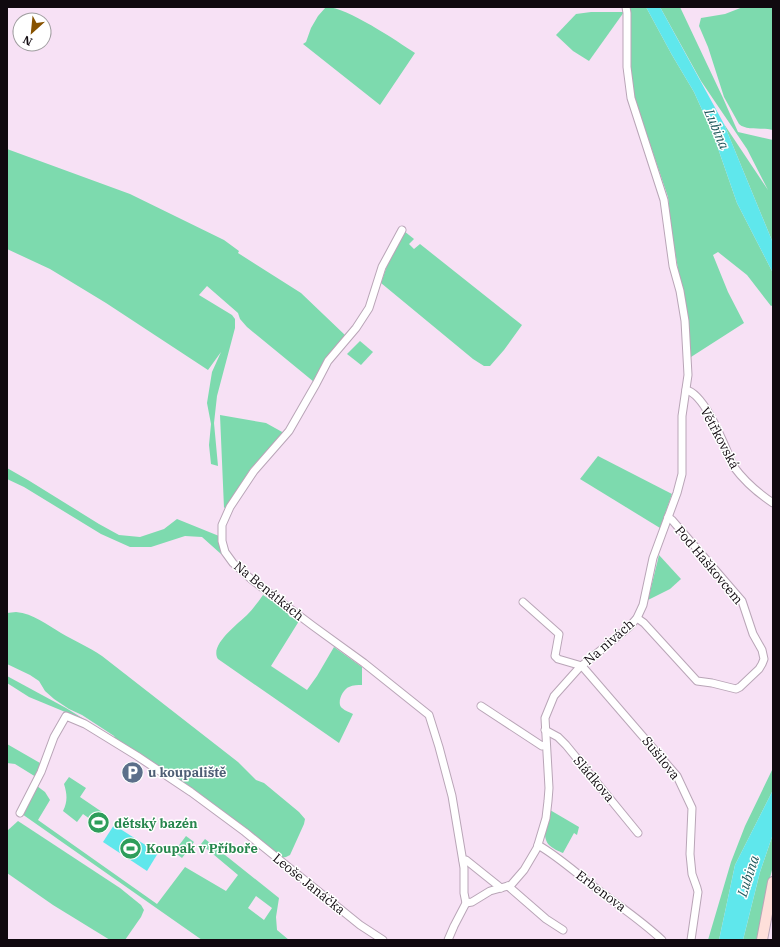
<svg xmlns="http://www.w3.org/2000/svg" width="780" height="947" font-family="'IBM Plex Serif',serif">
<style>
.green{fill:#7ddaae;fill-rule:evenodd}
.water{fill:#5fe7ec}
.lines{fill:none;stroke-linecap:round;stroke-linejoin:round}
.minor-casing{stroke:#b9a5b7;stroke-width:9}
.secondary-casing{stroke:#b9a5b7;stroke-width:12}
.minor{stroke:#fff;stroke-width:7}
.secondary{stroke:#fedfda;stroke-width:10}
.labels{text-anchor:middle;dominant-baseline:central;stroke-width:3;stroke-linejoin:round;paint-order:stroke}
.street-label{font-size:13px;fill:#10090f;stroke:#fff}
.service-label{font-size:13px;font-weight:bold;fill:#4e5e75;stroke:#fff;text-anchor:start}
.leisure-label{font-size:13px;font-weight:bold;fill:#27864d;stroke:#fff;text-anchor:start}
.water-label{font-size:14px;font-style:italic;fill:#1f585b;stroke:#fff}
</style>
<rect width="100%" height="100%" fill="#f7e1f5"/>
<g class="green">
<path d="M 326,7 C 345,6 397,41 415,53 L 380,105 L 303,44 L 306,42 L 311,28 L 318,16 Z"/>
<path d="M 628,7 L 646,7 L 672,55 L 694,92 L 713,134 L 737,203 L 773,273 L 773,305 L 771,306 L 747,275 L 718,252 L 713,255 L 728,292 L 744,323 L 691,357 L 687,321 L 672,234 L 668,197 L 634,97 L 629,66 Z"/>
<path d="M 660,7 L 680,7 L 723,98 L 738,132 L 773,140 L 773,243 L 724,124 L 768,190 L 747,149 L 701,81 Z"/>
<path d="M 743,7 L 773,7 L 773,130 C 763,127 746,131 739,124 L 724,97 L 708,47 L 699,26 L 701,18 L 725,14 Z"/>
<path d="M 591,12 L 624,12 L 589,61 L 573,51 L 556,35 L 576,14 Z"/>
<path d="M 7,149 L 130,194 L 224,240 L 239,251 L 238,253 L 301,293 L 346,336 L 314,382 L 247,327 L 240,319 L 238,313 L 207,286 L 199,295 L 232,315 L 235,319 L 235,328 L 217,396 L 214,423 L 218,466 L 211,464 L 209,445 L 211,424 L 207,403 L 212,372 L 221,352 L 208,370 L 106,303 L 50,269 L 7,249 Z"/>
<path d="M 404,231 L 414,239 L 409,244 L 414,249 L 420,244 L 522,325 L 504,350 L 490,366 L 484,366 L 473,359 L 381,283 L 390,257 Z"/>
<path d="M 360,341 L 373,352 L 361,365 L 347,354 Z"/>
<path d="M 220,415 L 266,423 L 284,433 L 251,468 L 227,506 L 224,508 Z"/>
<path d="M 598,456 L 672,494 L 660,528 L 580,479 Z"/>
<path d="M 7,468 L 28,480 L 99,524 L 119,535 L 140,537 L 164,529 L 177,519 L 219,536 L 221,554 L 202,537 L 185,536 L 151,547 L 130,547 L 101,534 L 24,487 L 7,479 Z"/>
<path d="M 659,555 L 681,579 L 670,589 L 648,600 Z"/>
<path d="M 263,595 L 284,609 L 290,617 L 296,619 L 299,621 L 271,666 L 307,690 L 317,676 L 334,647 L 362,667 L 362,685 C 358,685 353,685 349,687 C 343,689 336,703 342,708 C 345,711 350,712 353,714 L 339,743 L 218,659 C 209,645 238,624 247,615 C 253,609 258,602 263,595 Z"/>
<path d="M 16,612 C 34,614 46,624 61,633 C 75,641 89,647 102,656 L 238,762 L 256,780 L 264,783 L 299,812 L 305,819 L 304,824 L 290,855 L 286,857 L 280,858 L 117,741 L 114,736 L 108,732 L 82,715 L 69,709 L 54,699 L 45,691 L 39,681 L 30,675 L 7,664 L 7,613 Z"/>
<path d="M 7,676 L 66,708 L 87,721 L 29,697 L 7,683 Z"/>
<path d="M 7,744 L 40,763 L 36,777 L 15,764 L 7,763 Z"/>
<path d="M 773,768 L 773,790 L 735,865 L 719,940 L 708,940 L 731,862 L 745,826 Z"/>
<path d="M 69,777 L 86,788 L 80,797 L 105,814 L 101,820 L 97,817 L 96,819 L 92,816 L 90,819 L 83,814 L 77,822 L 63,811 C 68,801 67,794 64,784 Z"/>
<path d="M 37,786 L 45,792 L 50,800 L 38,820 L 157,904 L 185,867 L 226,891 L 238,875 L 201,844 L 205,839 L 279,898 L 276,917 L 277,930 L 289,940 L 202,940 L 22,814 ZM 256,896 L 272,908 L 264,920 L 248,908 Z"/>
<path d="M 550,810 L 579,827 L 577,835 L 574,833 L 563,853 C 558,851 552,848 549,845 C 541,836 547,820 550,810 Z"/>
<path d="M 18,821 L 120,888 L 141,905 L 144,910 L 141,917 L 125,940 L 110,940 L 53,905 L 7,873 L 7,831 Z"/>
<path d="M 773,834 L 773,866 L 766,894 L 758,940 L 743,940 L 760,872 Z"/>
<path d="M 186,836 L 194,842 L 182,858 L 174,852 Z"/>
</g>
<g class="water">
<path d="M 646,7 L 660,7 L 724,124 L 773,243 L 773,273 L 737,203 L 713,134 L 694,92 L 672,55 Z"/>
<path d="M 773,790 L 773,834 L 760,872 L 743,940 L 719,940 L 735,865 Z"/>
<path d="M 114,825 L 158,853 L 147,871 L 103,842 Z"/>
</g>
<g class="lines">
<defs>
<g id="minor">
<path d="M 402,230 L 382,267 L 369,308 L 356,328 L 328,361 L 316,384 L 289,431 L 254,471 L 230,507 L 222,525 L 222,541 L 225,552 L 233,563 L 251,579 L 313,626 L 364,663 L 429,715 L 439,747 L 452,796 L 464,868 L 464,893 L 466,903 L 454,926 L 448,940"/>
<path d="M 686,390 C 706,394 726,450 734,467 C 745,482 758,493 773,503"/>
<path d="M 523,602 L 559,634 L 555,656 L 558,659 L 582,666 L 677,776 L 692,808 L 690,854 L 692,874 L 697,888 L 698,892 L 691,940"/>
<path d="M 637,618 L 644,623 L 697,681 L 712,683 L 736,689 L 740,687 L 759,669 L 762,664 L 764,659 L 762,650 L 753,634 L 742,601 L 672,520 L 668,517"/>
<path d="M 481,706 L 542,746 L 546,745"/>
<path d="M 545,730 L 558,737 L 566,745 L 638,833"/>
<path d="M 20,813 L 41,772 L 54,737 L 66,716 L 85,724 L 137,756 L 191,792 L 245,832 L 360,925 L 383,940"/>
<path d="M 538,845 C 559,857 577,874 597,889 C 619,906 642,921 662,940"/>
<path d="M 463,860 L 466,860 L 501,888"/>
<path d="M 508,886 L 546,919 L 563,930"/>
<path d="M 466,903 L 472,902 L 490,891 L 511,885 L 524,870 L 537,848 L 546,818 L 548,801 L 549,788 L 545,718 L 554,696 L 579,668 L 629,627 L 637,618 L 643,605 L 653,558 L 677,493 L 682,474 L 682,416 L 688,375 L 685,321 L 680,291 L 673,266 L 664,200 L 631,98 L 627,67 L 627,13 L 626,7"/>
</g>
<path id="secondary" d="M 762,940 L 773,882"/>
</defs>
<use href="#minor" class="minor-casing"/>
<use href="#secondary" class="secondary-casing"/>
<use href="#minor" class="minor"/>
<use href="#secondary" class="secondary"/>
</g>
<defs>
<symbol id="parking-disc" viewBox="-11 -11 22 22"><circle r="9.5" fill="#5c6f8a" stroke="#fff"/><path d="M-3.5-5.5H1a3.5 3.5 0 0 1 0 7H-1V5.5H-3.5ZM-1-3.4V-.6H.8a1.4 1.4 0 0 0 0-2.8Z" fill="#fff"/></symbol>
<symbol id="stadium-disc" viewBox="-11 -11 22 22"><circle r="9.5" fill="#2e9e5b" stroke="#fff"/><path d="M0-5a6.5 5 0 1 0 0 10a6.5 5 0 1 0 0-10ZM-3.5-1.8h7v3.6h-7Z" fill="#fff"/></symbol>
</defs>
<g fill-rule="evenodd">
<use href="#parking-disc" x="120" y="760" width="25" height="25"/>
<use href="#stadium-disc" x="86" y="810" width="25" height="25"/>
<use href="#stadium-disc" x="118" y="836" width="25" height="25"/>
</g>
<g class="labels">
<g class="street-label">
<text transform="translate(720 438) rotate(62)">Větřkovská</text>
<text transform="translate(709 565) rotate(50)">Pod Haškovcem</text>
<text transform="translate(269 591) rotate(39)">Na Benátkách</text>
<text transform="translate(609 642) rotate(-41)">Na nivách</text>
<text transform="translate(661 758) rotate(51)">Sušilova</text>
<text transform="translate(594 779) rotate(50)">Sládkova</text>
<text transform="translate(309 884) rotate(39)">Leoše Janáčka</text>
<text transform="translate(601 891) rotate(37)">Erbenova</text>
</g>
<g class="service-label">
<text x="148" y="772">u koupaliště</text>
</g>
<g class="leisure-label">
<text x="114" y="823">dětský bazén</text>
<text x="146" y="848">Koupak v Příboře</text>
</g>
<g class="water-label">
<text transform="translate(717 129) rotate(67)">Lubina</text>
<text transform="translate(748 876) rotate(-72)">Lubina</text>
</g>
</g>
<rect width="780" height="947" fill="none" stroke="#10090f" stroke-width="16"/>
<g transform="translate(32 32) rotate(207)"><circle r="19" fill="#ffffff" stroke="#9f9d9f"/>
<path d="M0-3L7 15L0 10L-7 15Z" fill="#875200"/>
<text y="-6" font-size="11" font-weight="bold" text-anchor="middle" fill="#10090f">N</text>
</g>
</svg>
